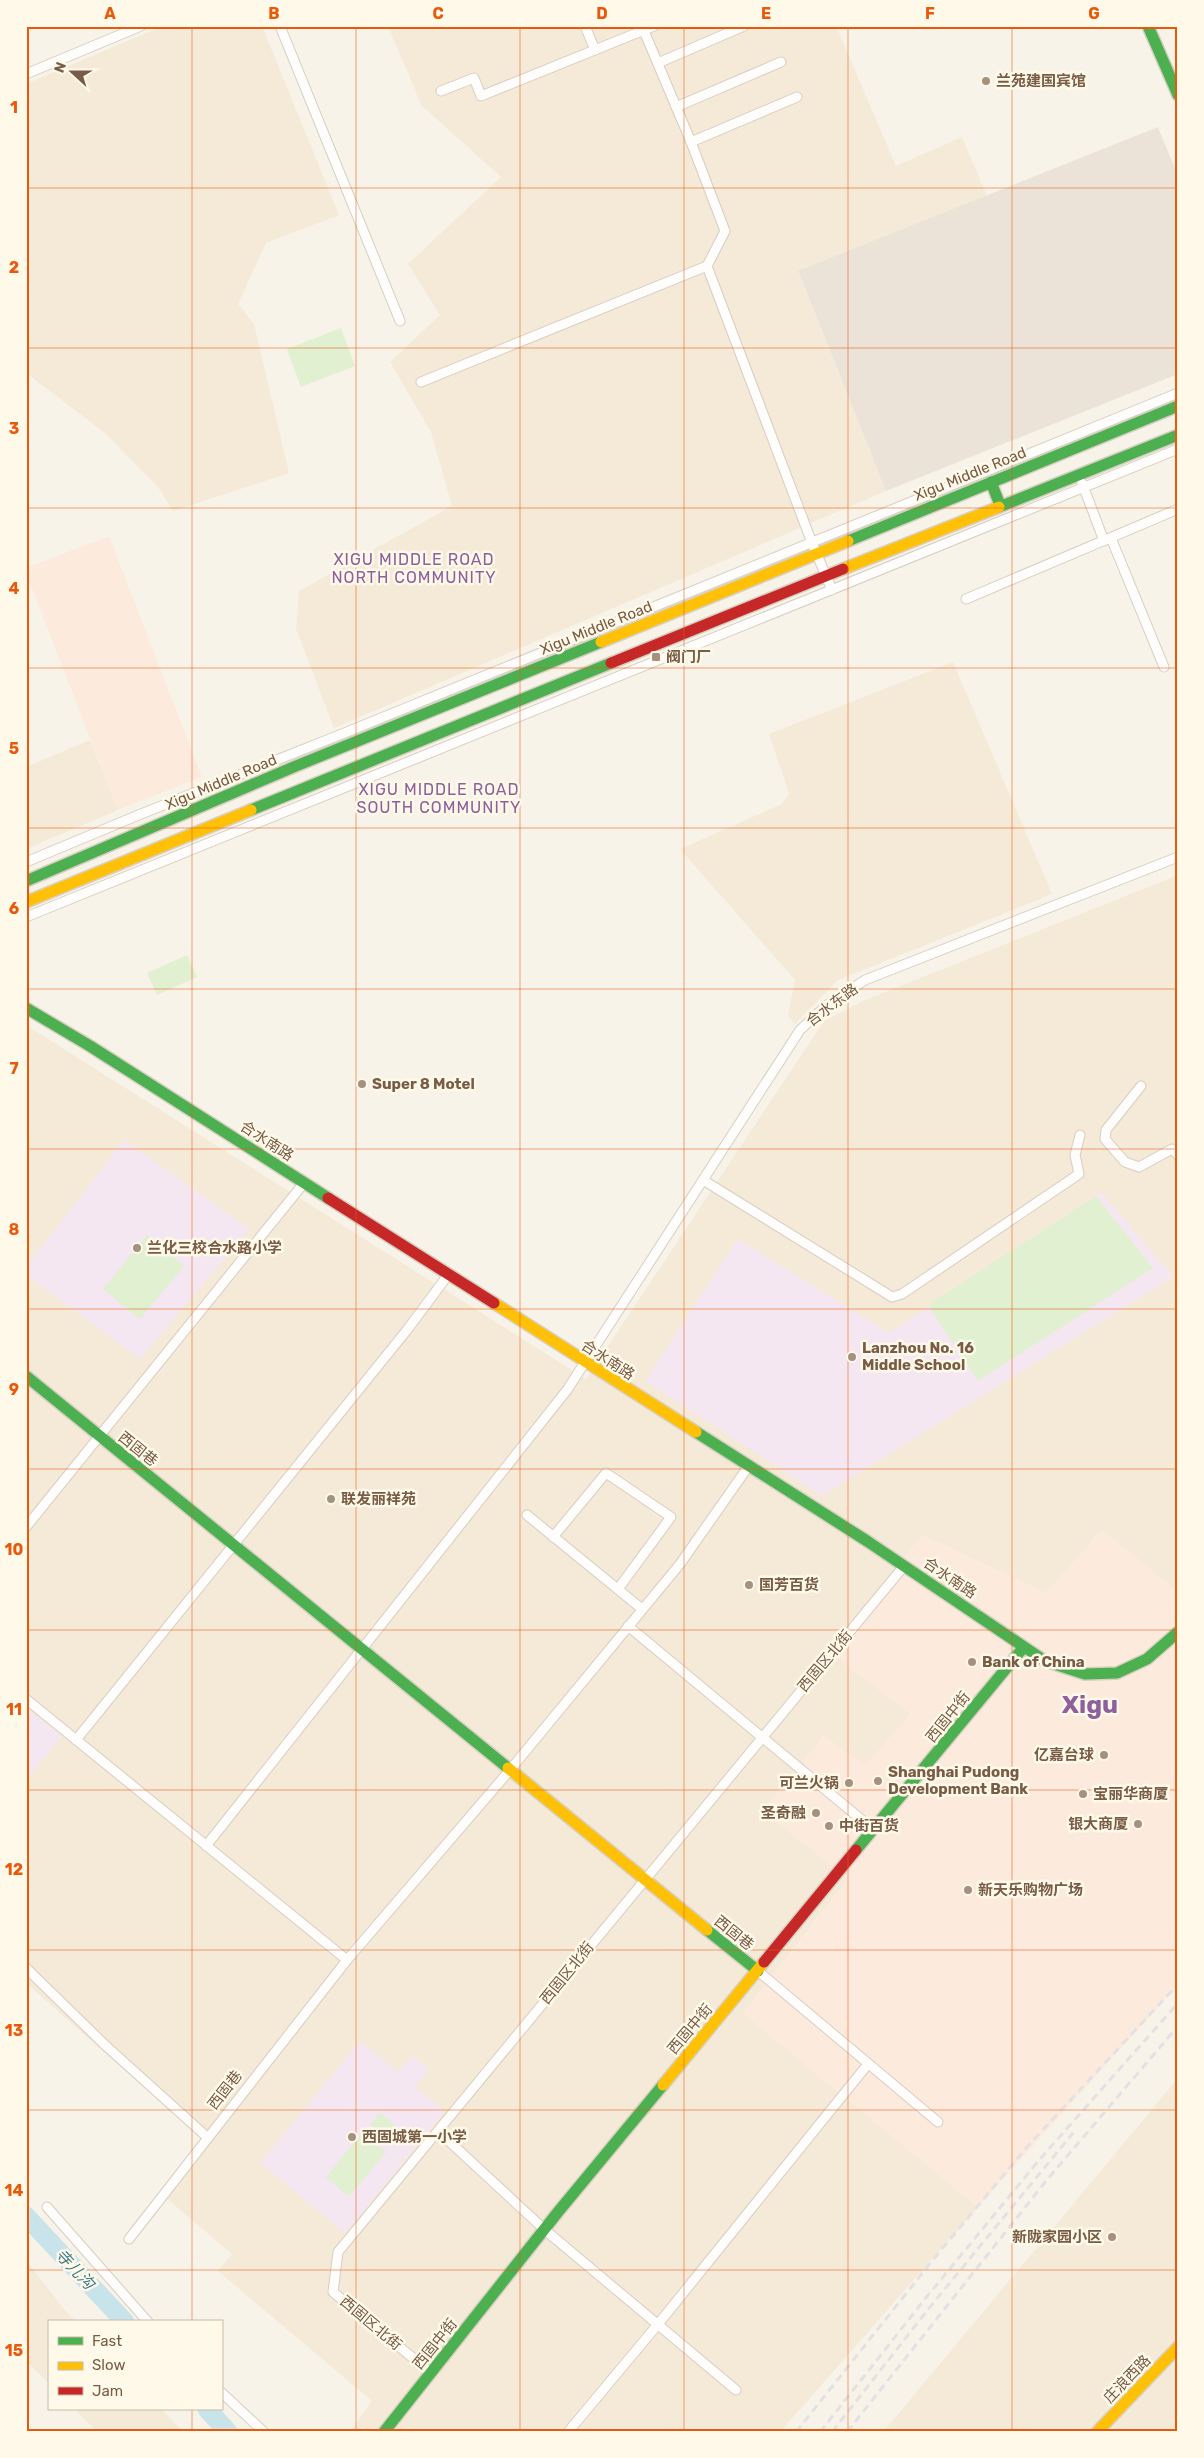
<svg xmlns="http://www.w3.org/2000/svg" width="1204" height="2458" font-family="Rubik,'Noto Sans SC',sans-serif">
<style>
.residential{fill:#f4ead7}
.commercial{fill:#fcebdd}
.industrial{fill:#ebe3d8}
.education{fill:#f5e7f2}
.green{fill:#e0f0d1}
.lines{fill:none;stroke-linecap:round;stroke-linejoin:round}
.river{stroke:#c8e3e9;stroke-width:19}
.street-casing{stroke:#d7cec2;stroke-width:11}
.fast-casing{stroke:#d8cfc3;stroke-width:14}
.slow-casing{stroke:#d8cfc3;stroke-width:14}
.jam-casing{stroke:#d8cfc3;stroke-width:14}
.street{stroke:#fefdfc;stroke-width:9}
.fast{stroke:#4caf50;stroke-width:11}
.slow{stroke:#ffc107;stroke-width:11}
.jam{stroke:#c62828;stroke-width:11}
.rail{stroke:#e4e1e4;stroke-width:3;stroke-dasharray:8 5;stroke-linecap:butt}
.grid{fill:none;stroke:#e8590c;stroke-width:1;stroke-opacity:0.55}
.poi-dot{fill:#a5917e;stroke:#fff9e9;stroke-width:2}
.labels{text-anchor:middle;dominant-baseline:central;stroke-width:5;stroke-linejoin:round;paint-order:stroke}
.poi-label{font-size:15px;font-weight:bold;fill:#785c45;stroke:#fff9e9;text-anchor:start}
.street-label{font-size:15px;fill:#785c45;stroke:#fff9e9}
.neighbourhood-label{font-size:16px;letter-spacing:1px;fill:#8e609c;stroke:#fff9e9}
.water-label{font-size:16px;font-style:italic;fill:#3c798e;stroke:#fff9e9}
.town-label{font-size:25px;font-weight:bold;fill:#8e609c;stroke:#fff9e9}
.neatline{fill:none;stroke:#e8590c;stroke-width:2}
.grid-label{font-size:16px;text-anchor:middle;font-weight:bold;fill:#e8590c}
</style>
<rect width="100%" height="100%" fill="#f8f3e8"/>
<g class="residential">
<path d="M 163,26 L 262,26 L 339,215 L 266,243 L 238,304 L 254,324 L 289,473 L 173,511 L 158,487 L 105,433 L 26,373 L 26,84 Z"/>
<path d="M 388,26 L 836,26 L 896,166 L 962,137 L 987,196 L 798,272 L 886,491 L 334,728 L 296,629 L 299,591 L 452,506 L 431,432 L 390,362 L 440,315 L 408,264 L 501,177 L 422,106 Z"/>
<path d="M 953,662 L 1052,894 L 838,980 L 795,1024 L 788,1015 L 795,980 L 680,849 L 782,804 L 789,793 L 769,734 Z"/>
<path d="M 90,740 L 118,810 L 26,849 L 26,767 Z"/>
<path d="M 1178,875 L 1178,1592 L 1102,1530 L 1046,1593 L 922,1535 L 833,1654 L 911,1714 L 866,1766 L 762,1810 L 848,1879 L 743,2013 L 978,2207 L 780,2432 L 350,2432 L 372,2401 L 218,2271 L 232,2254 L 166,2198 L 209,2145 L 26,1983 L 26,1025 L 586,1379 L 824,1021 L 865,1000 Z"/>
<path d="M 1178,2078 L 1178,2432 L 883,2432 Z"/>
<path d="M 26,2260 L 62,2307 L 76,2322 L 49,2322 L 49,2383 L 26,2361 Z"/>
<path d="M 75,2409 L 161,2409 L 183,2432 L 97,2432 Z"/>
</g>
<g class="commercial">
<path d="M 109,536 L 202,777 L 118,810 L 26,573 L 26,568 Z"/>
<path d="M 1102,1530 L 1178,1592 L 1178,1985 L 978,2207 L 743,2013 L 848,1879 L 762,1810 L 824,1736 L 866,1765 L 910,1714 L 833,1654 L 922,1535 L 1046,1593 Z"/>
</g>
<path class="industrial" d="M 1158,127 L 1178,176 L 1178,374 L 886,491 L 798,271 Z"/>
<g class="education">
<path d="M 124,1140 L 250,1229 L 140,1359 L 26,1275 L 26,1267 Z"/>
<path d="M 1101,1192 L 1173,1277 L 822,1496 L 645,1381 L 738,1239 L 889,1333 Z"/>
<path d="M 26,1708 L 62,1736 L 26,1780 Z"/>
<path d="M 360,2041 L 398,2072 L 412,2055 L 429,2069 L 415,2087 L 445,2111 L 345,2233 L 260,2163 Z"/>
</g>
<g class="green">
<path d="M 341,328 L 355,366 L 301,387 L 287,349 Z"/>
<path d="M 187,955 L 197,977 L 157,995 L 147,973 Z"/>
<path d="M 1096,1196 L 1153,1268 L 978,1381 L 928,1305 Z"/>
<path d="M 147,1235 L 184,1266 L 140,1319 L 103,1289 Z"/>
<path d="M 380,2113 L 403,2132 L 393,2144 L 370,2125 Z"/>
<path d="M 362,2133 L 386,2152 L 349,2197 L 326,2177 Z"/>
</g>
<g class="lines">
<g class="river">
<path d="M 26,2216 L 125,2322"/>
<path d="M 207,2409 L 228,2432"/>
</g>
<defs>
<g id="street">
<path d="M 280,26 L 400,321"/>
<path d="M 585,26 L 595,50"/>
<path d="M 644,31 L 691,142 L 797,97"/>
<path d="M 658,63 L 744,26"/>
<path d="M 26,74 L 141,26"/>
<path d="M 441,91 L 474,78 L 481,96 L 654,26"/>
<path d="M 676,107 L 781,62"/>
<path d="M 691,142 L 725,231 L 707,266"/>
<path d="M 421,382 L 707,266 L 812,543 L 832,590"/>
<path d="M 1082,483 L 1104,541"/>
<path d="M 1111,538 L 1164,667"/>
<path d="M 966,599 L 1178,509"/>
<path d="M 26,862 L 141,814 L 337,736 L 1178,393"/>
<path d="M 26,917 L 1178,449"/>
<path d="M 1141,1086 L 1106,1130 L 1105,1139 L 1125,1162 L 1139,1167 L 1172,1149 L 1178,1155"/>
<path d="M 703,1180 L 892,1297 L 902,1294 L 1079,1174 L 1075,1155 L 1080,1135"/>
<path d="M 527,1515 L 642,1609"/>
<path d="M 26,1527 L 304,1183"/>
<path d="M 553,1537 L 606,1473 L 671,1517 L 618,1589"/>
<path d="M 628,1626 L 874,1830"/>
<path d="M 26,1699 L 347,1960"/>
<path d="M 76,1740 L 407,1330 L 448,1275"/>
<path d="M 206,1846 L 567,1390 L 800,1030 L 827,1005 L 865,980 L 1178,857"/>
<path d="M 26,1968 L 105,2045 L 207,2137"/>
<path d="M 758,1971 L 938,2122"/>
<path d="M 438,2131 L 545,2230 L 736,2390"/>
<path d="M 47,2207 L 148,2322"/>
<path d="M 129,2239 L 347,1960 L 510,1770 L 680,1564 L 748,1467"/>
<path d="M 431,2373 L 333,2292 L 338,2252 L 904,1566"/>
<path d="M 221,2392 L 264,2432"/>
<path d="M 568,2432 L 659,2323 L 868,2064"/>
</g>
<g id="fast">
<path d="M 1148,26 L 1178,95"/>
<path d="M 991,482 L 1000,505"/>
<path d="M 999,507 L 1178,435"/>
<path d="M 848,541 L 1178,406"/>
<path d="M 251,810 L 611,663"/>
<path d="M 26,881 L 296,766 L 601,642"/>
<path d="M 26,1008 L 90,1046 L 328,1198"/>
<path d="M 26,1376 L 508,1768"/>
<path d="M 696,1432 L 867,1541 L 1045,1661 L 1085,1674 L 1117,1673 L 1147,1659 L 1178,1632"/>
<path d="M 856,1850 L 1023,1648"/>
<path d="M 707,1930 L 758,1971"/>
<path d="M 384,2432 L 558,2212 L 663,2085"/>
</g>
<g id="slow">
<path d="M 843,569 L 999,507"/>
<path d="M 601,642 L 848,541"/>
<path d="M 26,902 L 251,810"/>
<path d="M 494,1303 L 696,1432"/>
<path d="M 508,1768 L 707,1930"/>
<path d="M 663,2085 L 764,1962"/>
<path d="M 1097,2432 L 1178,2347"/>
</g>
<g id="jam">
<path d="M 611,663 L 843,569"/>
<path d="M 328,1198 L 494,1303"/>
<path d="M 764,1962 L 856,1850"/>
</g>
</defs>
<use href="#street" class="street-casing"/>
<use href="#fast" class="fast-casing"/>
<use href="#slow" class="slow-casing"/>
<use href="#jam" class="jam-casing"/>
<use href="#street" class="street"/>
<use href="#fast" class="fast"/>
<use href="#slow" class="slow"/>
<use href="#jam" class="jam"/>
<g class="rail">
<path d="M 796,2432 L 932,2261 L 1026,2148 L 1178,1984"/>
<path d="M 820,2432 L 925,2299 L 1040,2159 L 1178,2003"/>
<path d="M 832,2432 L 930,2307 L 1073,2133"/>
<path d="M 847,2432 L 1046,2181 L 1178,2026"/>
</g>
</g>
<path class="grid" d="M 192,26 L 192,2322M 356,26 L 356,2432M 520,26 L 520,2432M 684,26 L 684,2432M 848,26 L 848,2432M 1012,26 L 1012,2432M 26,188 L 1178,188M 26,348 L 1178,348M 26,508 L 1178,508M 26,668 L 1178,668M 26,828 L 1178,828M 26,989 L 1178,989M 26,1149 L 1178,1149M 26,1309 L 1178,1309M 26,1469 L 1178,1469M 26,1630 L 1178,1630M 26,1790 L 1178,1790M 26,1950 L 1178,1950M 26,2110 L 1178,2110M 26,2270 L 1178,2270M 192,2409 L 192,2432"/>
<g class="poi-dot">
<circle cx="986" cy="81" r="5"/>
<rect x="651" y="652" width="10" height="10" rx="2.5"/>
<circle cx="362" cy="1084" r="5"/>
<circle cx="137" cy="1248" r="5"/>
<circle cx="852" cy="1357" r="5"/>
<circle cx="331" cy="1499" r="5"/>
<circle cx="749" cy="1585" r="5"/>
<circle cx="972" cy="1662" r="5"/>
<circle cx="1104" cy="1755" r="5"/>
<circle cx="878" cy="1781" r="5"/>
<circle cx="849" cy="1783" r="5"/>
<circle cx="1083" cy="1794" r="5"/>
<circle cx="816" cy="1813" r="5"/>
<circle cx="1138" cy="1824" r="5"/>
<circle cx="829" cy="1826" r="5"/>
<circle cx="968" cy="1890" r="5"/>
<circle cx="352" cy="2137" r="5"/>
<circle cx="1112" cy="2237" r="5"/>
</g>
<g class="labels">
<g class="poi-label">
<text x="996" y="81">兰苑建国宾馆</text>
<text x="666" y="657">阀门厂</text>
<text x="372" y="1084">Super 8 Motel</text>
<text x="147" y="1248">兰化三校合水路小学</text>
<text x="862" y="1348">Lanzhou No. 16<tspan x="862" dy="17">Middle School</tspan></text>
<text x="341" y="1499">联发丽祥苑</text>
<text x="759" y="1585">国芳百货</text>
<text x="982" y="1662">Bank of China</text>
<text x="1094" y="1755" text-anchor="end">亿嘉台球</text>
<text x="888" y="1772">Shanghai Pudong<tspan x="888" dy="17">Development Bank</tspan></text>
<text x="839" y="1783" text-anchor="end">可兰火锅</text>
<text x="1093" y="1794">宝丽华商厦</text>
<text x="806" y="1813" text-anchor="end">圣奇融</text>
<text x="1128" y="1824" text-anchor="end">银大商厦</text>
<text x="839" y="1826">中街百货</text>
<text x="978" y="1890">新天乐购物广场</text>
<text x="362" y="2137">西固城第一小学</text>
<text x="1102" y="2237" text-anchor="end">新陇家园小区</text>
</g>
<g class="street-label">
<text transform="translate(970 474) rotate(-22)">Xigu Middle Road</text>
<text transform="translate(596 628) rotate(-22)">Xigu Middle Road</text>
<text transform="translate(221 782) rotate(-23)">Xigu Middle Road</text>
<text transform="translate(832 1005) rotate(-37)">合水东路</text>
<text transform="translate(267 1141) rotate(33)">合水南路</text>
<text transform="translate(608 1360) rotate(33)">合水南路</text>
<text transform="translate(138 1449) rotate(39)">西固巷</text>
<text transform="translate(950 1578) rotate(34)">合水南路</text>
<text transform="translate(825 1661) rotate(-50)">西固区北街</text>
<text transform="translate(948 1717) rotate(-51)">西固中街</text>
<text transform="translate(734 1933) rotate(39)">西固巷</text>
<text transform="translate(567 1973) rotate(-51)">西固区北街</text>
<text transform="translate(690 2029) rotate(-50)">西固中街</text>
<text transform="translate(225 2090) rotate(-52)">西固巷</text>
<text transform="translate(371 2323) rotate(40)">西固区北街</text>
<text transform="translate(435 2344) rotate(-51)">西固中街</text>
<text transform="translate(1127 2379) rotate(-46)">庄浪西路</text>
</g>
<g class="neighbourhood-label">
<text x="414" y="559">XIGU MIDDLE ROAD<tspan x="414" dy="18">NORTH COMMUNITY</tspan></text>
<text x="439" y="789">XIGU MIDDLE ROAD<tspan x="439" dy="18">SOUTH COMMUNITY</tspan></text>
</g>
<g class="water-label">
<text transform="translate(75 2269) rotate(47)">寺儿沟</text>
</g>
<g class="town-label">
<text x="1090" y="1704">Xigu</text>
</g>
</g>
<rect width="1204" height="2458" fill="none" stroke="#fff9e9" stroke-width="55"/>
<rect x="48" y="2320" width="175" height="90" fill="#fff9e9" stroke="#c9baa7"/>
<rect x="58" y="2337" width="25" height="8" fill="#4caf50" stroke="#c9baa7"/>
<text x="92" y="2346" font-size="15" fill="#785c45">Fast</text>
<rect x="58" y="2362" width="25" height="8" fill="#ffc107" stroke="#c9baa7"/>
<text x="92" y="2370" font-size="15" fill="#785c45">Slow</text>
<rect x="58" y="2387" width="25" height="8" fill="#c62828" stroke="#c9baa7"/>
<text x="92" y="2396" font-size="15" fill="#785c45">Jam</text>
<g transform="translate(72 72) rotate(291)" stroke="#fff9e9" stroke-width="4" paint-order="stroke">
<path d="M0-4L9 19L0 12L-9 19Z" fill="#785c45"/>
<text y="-8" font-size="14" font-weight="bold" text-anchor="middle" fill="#785c45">N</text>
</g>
<rect x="28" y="28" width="1148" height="2402" class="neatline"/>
<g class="grid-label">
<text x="110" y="19">A</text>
<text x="274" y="19">B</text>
<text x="438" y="19">C</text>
<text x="602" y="19">D</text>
<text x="766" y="19">E</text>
<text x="930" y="19">F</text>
<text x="1094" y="19">G</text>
<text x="14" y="113">1</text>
<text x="14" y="273">2</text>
<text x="14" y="434">3</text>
<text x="14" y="594">4</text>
<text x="14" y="754">5</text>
<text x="14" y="914">6</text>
<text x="14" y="1074">7</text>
<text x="14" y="1235">8</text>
<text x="14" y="1395">9</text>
<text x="14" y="1555">10</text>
<text x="14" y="1715">11</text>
<text x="14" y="1875">12</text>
<text x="14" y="2036">13</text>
<text x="14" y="2196">14</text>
<text x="14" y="2356">15</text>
</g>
</svg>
